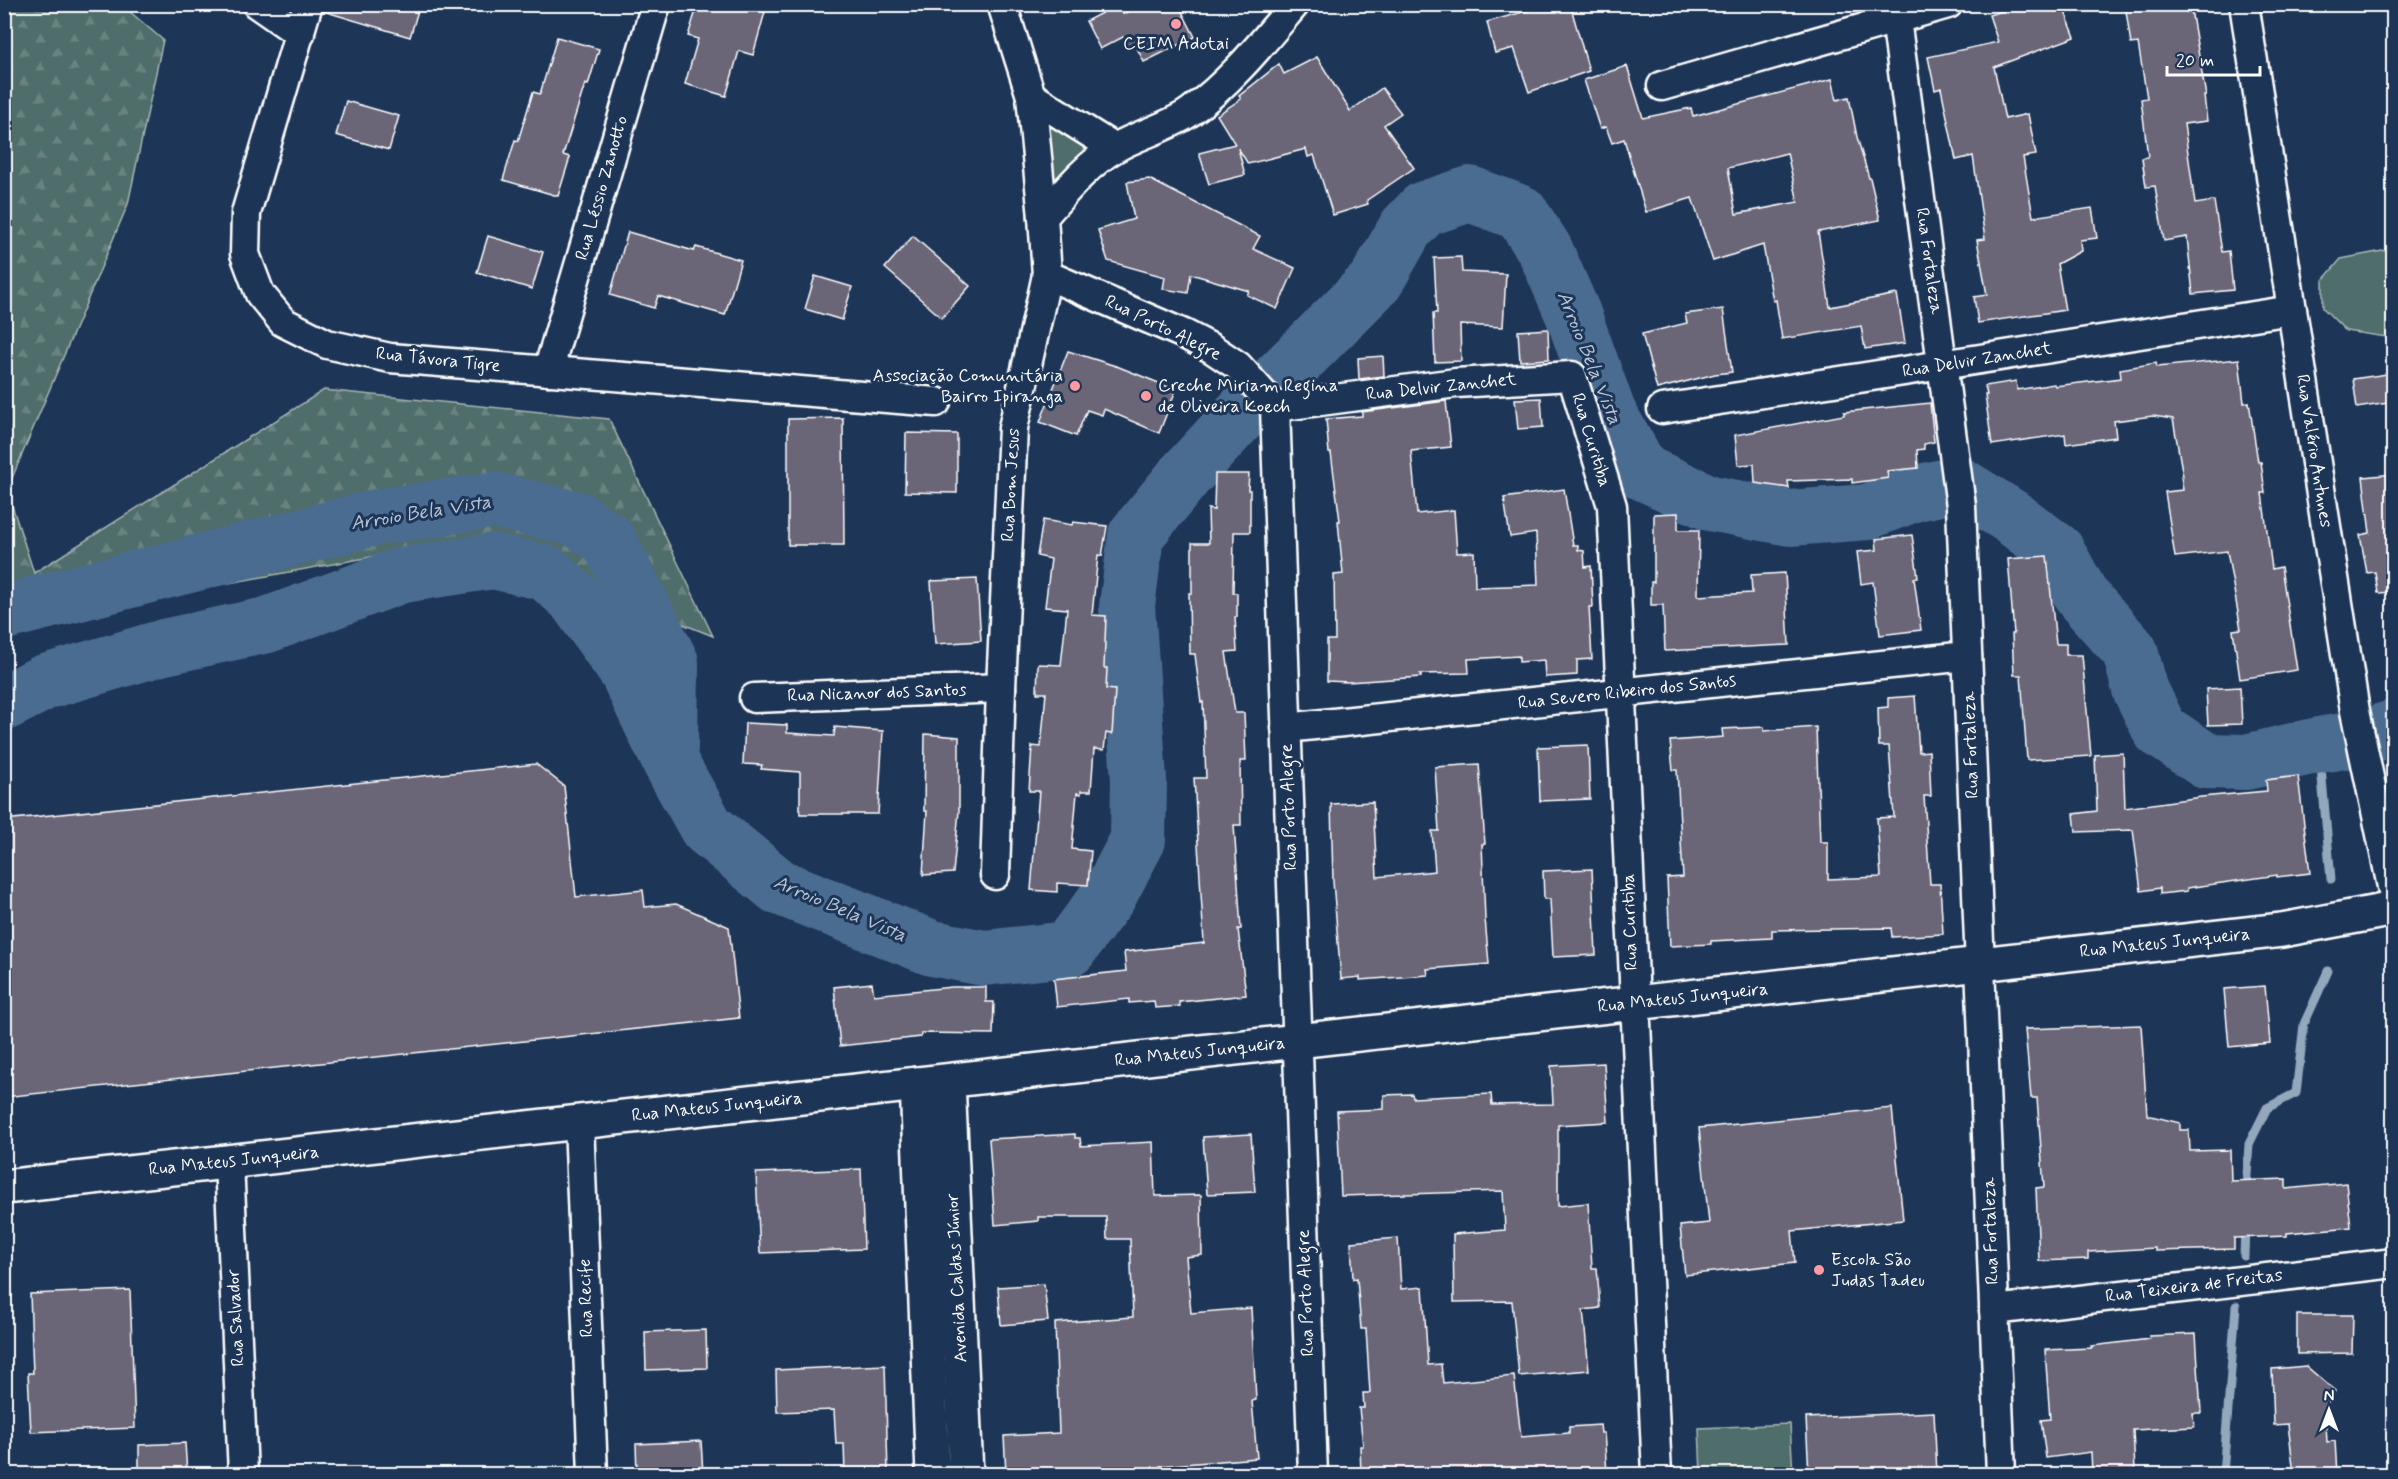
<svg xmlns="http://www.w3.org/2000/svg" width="2398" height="1479" font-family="Mynerve,sans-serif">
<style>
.green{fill:#506d6b;stroke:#a8b6b5;stroke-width:1.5}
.forest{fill:url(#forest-firs);stroke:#a8b6b5;stroke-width:1.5}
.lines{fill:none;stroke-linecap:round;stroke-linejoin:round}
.stream{stroke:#93a7bd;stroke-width:9}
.river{stroke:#4b6c91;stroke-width:56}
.building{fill:#6a6577;stroke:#fff;stroke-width:1.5;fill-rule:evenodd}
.minor-casing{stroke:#fff;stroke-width:33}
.secondary-casing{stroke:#fff;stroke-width:38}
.minor{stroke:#1d3557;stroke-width:28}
.secondary{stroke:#1d3557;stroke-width:33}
.poi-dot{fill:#ff9aa2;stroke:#1d3557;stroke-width:2}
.labels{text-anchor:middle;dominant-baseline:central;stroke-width:6;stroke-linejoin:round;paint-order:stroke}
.poi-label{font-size:18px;fill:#fff;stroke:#1d3557;text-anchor:start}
.street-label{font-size:18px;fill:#fff;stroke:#1d3557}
.water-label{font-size:20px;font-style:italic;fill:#b7c4d3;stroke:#1d3557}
</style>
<defs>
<pattern id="forest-firs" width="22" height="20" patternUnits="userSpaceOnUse" patternTransform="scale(1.5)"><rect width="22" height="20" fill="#506d6b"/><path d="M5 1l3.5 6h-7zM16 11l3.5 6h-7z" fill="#6a8381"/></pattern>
</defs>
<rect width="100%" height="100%" fill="#1d3557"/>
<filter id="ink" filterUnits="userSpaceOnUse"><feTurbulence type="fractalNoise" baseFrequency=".0167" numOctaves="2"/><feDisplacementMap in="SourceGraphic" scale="12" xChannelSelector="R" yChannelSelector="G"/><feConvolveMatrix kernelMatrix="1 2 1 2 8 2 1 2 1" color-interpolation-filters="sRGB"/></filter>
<g filter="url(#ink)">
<g class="green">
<path d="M 1038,116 L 1097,148 L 1047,192 Z"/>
<path d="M 2393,249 L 2393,338 L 2346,331 L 2323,308 L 2323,280 L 2341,259 Z"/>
<path d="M 1790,1424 L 1793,1474 L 1701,1474 L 1699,1428 Z"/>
</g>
<path class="forest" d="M 122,5 L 163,40 L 128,204 L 7,490 L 34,573 L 324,390 L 609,419 L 713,636 L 469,539 L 5,624 L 5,5 Z"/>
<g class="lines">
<g class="stream">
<path d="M 2319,745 L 2331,879"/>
<path d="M 2246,1191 L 2249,1144 L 2267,1108 L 2296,1093 L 2304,1024 L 2328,971"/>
<path d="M 2244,1256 L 2245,1225"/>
<path d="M 2223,1474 L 2236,1306"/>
</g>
<g class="river">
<path d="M 1277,380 L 1376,281 L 1406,228 L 1424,209 L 1470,194 L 1521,213 L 1545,250 L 1573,314 L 1608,412 L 1642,472 L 1710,503 L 1790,518 L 1867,512 L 1916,493 L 1958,484 L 2010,516 L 2057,551 L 2082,597 L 2130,651 L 2140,689 L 2160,730 L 2206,761 L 2246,762 L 2319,745 L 2356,739 L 2394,728"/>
<path d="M 4,612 L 377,517 L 494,500 L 577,519 L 608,540 L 671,662 L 670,748"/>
<path d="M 4,703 L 45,682 L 164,647 L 267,625 L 402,575 L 493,561 L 546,573 L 574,597 L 627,672 L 669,760 L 707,828 L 779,887 L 932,948 L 984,958 L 1069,949 L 1109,895 L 1138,840 L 1139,780 L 1127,606 L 1136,535 L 1186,474 L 1247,408"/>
</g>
</g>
<g class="building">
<path d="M 324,4 L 420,4 L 410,37 L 323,11 Z"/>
<path d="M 698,4 L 742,4 L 765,12 L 753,55 L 739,51 L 726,96 L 685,84 L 698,39 L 688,36 Z"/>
<path d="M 1119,4 L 1123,14 L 1143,4 L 1178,4 L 1195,37 L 1144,62 L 1136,46 L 1129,49 L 1123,37 L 1100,49 L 1086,21 Z"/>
<path d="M 1552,4 L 1570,4 L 1589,71 L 1529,92 L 1514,48 L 1495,53 L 1487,22 Z"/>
<path d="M 2026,4 L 2062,4 L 2075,37 L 1994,67 L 2005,119 L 2028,114 L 2036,155 L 2023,157 L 2033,217 L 2092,208 L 2097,238 L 2080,240 L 2081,251 L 2057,264 L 2065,310 L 1978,323 L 1974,297 L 1987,295 L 1977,240 L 1985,239 L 1973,156 L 1956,160 L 1941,88 L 1935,90 L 1928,57 L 1998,42 L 1989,15 Z"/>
<path d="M 2125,4 L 2190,4 L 2206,96 L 2204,96 L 2207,121 L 2184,124 L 2195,204 L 2214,201 L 2222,252 L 2229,251 L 2233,290 L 2193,294 L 2187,237 L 2164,241 L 2155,186 L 2146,187 L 2142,158 L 2148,157 L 2141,99 L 2147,98 L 2138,43 L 2131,44 Z"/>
<path d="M 557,37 L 599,49 L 588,85 L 585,84 L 563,155 L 570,157 L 558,196 L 503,180 L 515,140 L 518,141 L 533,92 L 540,94 Z"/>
<path d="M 1317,57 L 1350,111 L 1382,88 L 1401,113 L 1384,125 L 1414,168 L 1367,200 L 1368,204 L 1333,215 L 1314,155 L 1308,157 L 1306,149 L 1248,164 L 1238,148 L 1245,175 L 1209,184 L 1199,153 L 1235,144 L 1217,115 L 1241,99 L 1239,96 L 1279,64 L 1284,74 Z"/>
<path d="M 1627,66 L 1643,118 L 1691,108 L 1693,116 L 1832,79 L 1837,100 L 1849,97 L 1857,137 L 1869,178 L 1870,178 L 1880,220 L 1818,232 L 1830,307 L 1897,294 L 1905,343 L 1865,349 L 1861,326 L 1782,339 L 1776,300 L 1773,301 L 1763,245 L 1713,261 L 1692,198 L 1646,212 L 1624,139 L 1612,143 L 1606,127 L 1600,129 L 1584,80 ZM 1787,153 L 1798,202 L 1736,214 L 1728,168 Z"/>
<path d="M 346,101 L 399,116 L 389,150 L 336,135 Z"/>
<path d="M 1149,179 L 1260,236 L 1253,249 L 1295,268 L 1277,309 L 1247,295 L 1249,291 L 1191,274 L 1188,293 L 1163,289 L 1165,277 L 1108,261 L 1098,230 L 1134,219 L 1127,182 Z"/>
<path d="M 628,232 L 694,251 L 696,247 L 741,260 L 725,315 L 658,296 L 654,308 L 610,295 Z"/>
<path d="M 488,236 L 543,252 L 532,289 L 477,272 Z"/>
<path d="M 913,236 L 970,286 L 942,318 L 885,268 Z"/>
<path d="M 1461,257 L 1462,272 L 1506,274 L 1503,327 L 1460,325 L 1461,361 L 1435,362 L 1433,313 L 1437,313 L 1434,258 Z"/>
<path d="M 815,276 L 852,287 L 842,320 L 805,309 Z"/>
<path d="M 1723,309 L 1732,372 L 1715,374 L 1657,389 L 1642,334 L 1687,323 L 1685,314 Z"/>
<path d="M 1548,329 L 1549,359 L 1520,361 L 1518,331 Z"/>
<path d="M 1068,351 L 1119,367 L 1176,390 L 1159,433 L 1104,409 L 1102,415 L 1087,410 L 1076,436 L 1040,422 Z"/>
<path d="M 1383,356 L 1384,376 L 1359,379 L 1358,358 Z"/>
<path d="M 2239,359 L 2244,403 L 2249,402 L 2258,462 L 2261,462 L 2265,493 L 2262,493 L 2272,569 L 2281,567 L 2297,670 L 2240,679 L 2233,630 L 2241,629 L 2227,551 L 2175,557 L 2165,492 L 2183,490 L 2181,476 L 2183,476 L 2173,419 L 2153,416 L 2114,421 L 2116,437 L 2066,444 L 2065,434 L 1992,445 L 1985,395 L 1987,395 L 1985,386 L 2016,381 L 2017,390 L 2054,384 L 2055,386 L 2121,378 L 2120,369 L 2156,363 L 2157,367 Z"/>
<path d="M 2394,373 L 2394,402 L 2357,408 L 2353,379 Z"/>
<path d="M 1541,398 L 1543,427 L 1518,429 L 1515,399 Z"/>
<path d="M 1446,401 L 1451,447 L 1411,451 L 1417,514 L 1454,510 L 1457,553 L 1474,552 L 1475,587 L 1538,585 L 1536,533 L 1510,537 L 1504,498 L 1564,489 L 1573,545 L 1578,545 L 1578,550 L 1584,551 L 1585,567 L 1591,566 L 1593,607 L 1589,607 L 1592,659 L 1577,660 L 1577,675 L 1545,677 L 1544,660 L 1519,662 L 1519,656 L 1468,659 L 1469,673 L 1420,674 L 1421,677 L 1348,682 L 1327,681 L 1327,640 L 1335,640 L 1334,575 L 1343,574 L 1338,521 L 1340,521 L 1331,453 L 1329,453 L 1326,419 L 1362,416 L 1362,412 Z"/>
<path d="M 1930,403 L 1934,442 L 1924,444 L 1924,449 L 1917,450 L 1918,468 L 1887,471 L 1888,478 L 1852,483 L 1852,479 L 1788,481 L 1789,488 L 1755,483 L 1754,464 L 1738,465 L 1735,435 L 1844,415 L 1844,412 Z"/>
<path d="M 843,418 L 844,545 L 788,545 L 788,419 Z"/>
<path d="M 906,433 L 957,434 L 957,493 L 905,492 Z"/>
<path d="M 1215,474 L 1249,474 L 1248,490 L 1250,490 L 1250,532 L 1234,532 L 1233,593 L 1237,593 L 1237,617 L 1235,617 L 1237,651 L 1226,652 L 1235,713 L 1244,713 L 1246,761 L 1240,761 L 1241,825 L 1234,825 L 1241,929 L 1238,929 L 1246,995 L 1179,1002 L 1180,1006 L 1155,1008 L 1154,1001 L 1129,1003 L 1129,999 L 1057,1007 L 1054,979 L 1126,971 L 1124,952 L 1204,943 L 1194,778 L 1206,778 L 1203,702 L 1201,703 L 1195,654 L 1190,654 L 1189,593 L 1192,593 L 1192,543 L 1209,543 L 1208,509 L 1214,510 Z"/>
<path d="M 2394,474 L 2394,592 L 2378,593 L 2375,572 L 2367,573 L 2360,535 L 2370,533 L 2363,477 Z"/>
<path d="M 1678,513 L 1678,530 L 1699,530 L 1698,596 L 1752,593 L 1751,575 L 1785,573 L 1789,645 L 1665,651 L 1663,605 L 1651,605 L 1651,582 L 1654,582 L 1654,514 Z"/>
<path d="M 1043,520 L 1072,525 L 1073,522 L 1107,526 L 1102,556 L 1098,555 L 1092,615 L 1106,616 L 1104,668 L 1107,668 L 1106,689 L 1115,690 L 1112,734 L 1106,733 L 1104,750 L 1094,749 L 1091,791 L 1081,791 L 1081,794 L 1077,793 L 1072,849 L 1091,851 L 1088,885 L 1057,883 L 1057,892 L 1031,890 L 1039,791 L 1029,791 L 1032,746 L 1041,747 L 1046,693 L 1037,693 L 1038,664 L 1061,665 L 1067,609 L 1045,607 L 1051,559 L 1037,556 Z"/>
<path d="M 1912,535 L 1918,577 L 1914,578 L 1921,630 L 1880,635 L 1873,582 L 1861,584 L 1857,552 L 1877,550 L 1876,539 Z"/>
<path d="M 2047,556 L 2056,644 L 2066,644 L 2066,655 L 2082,655 L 2091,756 L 2027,760 L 2021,675 L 2014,675 L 2012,634 L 2014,634 L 2008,559 Z"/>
<path d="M 977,579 L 981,641 L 935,644 L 931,581 Z"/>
<path d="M 2240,687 L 2242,724 L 2208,725 L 2206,689 Z"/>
<path d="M 1915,696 L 1919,752 L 1929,751 L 1931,796 L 1924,796 L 1930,884 L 1940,884 L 1943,934 L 1892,937 L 1891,928 L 1772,930 L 1772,938 L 1711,941 L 1711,944 L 1670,946 L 1667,878 L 1683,877 L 1677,770 L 1673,770 L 1670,741 L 1723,737 L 1722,729 L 1764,727 L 1764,731 L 1816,727 L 1820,842 L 1828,842 L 1828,879 L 1881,877 L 1877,818 L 1894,817 L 1889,746 L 1879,746 L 1878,708 L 1888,707 L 1888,698 Z"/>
<path d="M 745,723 L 787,725 L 787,733 L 834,736 L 835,727 L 883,731 L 878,814 L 800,814 L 800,772 L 761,769 L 762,765 L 743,764 Z"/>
<path d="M 925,734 L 959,737 L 959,811 L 953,873 L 923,875 L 927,811 L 924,811 Z"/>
<path d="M 1588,745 L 1590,799 L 1540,801 L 1538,747 Z"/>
<path d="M 2123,753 L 2125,808 L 2201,797 L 2267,791 L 2266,780 L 2298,776 L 2310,873 L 2277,877 L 2277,875 L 2187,888 L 2187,891 L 2160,894 L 2160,888 L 2141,891 L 2133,830 L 2076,832 L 2074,814 L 2097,811 L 2095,755 Z"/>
<path d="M 536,764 L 564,786 L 576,897 L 643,890 L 645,907 L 676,904 L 729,927 L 739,1018 L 4,1097 L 4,820 Z"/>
<path d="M 1479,764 L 1485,844 L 1482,844 L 1485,919 L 1489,964 L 1427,969 L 1428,975 L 1360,980 L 1360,977 L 1341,979 L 1333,881 L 1331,804 L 1373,802 L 1377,877 L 1435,871 L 1432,831 L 1439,831 L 1435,767 Z"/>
<path d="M 1592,869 L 1596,955 L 1553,957 L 1550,899 L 1544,899 L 1543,871 Z"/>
<path d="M 872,983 L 874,995 L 952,987 L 986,987 L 986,1002 L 994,1002 L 993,1034 L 921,1033 L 921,1037 L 840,1046 L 834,987 Z"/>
<path d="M 2265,986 L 2270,1043 L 2229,1047 L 2224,989 Z"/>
<path d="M 2141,1025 L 2147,1115 L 2180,1123 L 2180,1130 L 2189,1130 L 2190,1151 L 2230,1150 L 2231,1181 L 2286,1179 L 2286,1189 L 2346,1183 L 2351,1227 L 2287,1233 L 2287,1236 L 2234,1238 L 2234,1249 L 2155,1251 L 2155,1248 L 2088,1252 L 2088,1259 L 2039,1261 L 2036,1188 L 2044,1187 L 2037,1098 L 2031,1098 L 2025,1029 Z"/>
<path d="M 1604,1063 L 1608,1122 L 1558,1125 L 1558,1206 L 1588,1203 L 1592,1268 L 1597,1268 L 1600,1308 L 1583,1310 L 1589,1370 L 1519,1376 L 1512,1301 L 1454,1302 L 1453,1234 L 1505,1230 L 1503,1191 L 1341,1196 L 1337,1111 L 1384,1109 L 1384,1095 L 1412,1094 L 1413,1098 L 1491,1094 L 1492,1105 L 1553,1104 L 1551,1066 Z"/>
<path d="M 1892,1108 L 1903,1220 L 1792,1231 L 1795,1263 L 1685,1275 L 1680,1226 L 1709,1223 L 1699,1128 Z"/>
<path d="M 1075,1134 L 1075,1138 L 1080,1138 L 1081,1146 L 1153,1142 L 1155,1196 L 1201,1195 L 1202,1255 L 1186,1257 L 1191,1313 L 1251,1308 L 1256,1400 L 1252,1401 L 1257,1458 L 1160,1466 L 1160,1474 L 1006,1474 L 1004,1436 L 1059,1433 L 1055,1323 L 1133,1317 L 1130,1239 L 1107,1239 L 1106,1217 L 1038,1217 L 1038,1221 L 995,1225 L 989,1139 Z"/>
<path d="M 1251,1134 L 1255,1192 L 1207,1194 L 1203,1137 Z"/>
<path d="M 861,1169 L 864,1249 L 760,1253 L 756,1173 Z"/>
<path d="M 1398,1238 L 1401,1289 L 1423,1287 L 1428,1365 L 1441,1364 L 1443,1383 L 1514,1376 L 1521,1437 L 1569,1433 L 1569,1427 L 1600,1425 L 1601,1433 L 1604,1433 L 1607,1472 L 1578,1474 L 1361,1474 L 1360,1446 L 1363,1446 L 1359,1408 L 1364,1408 L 1363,1393 L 1370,1393 L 1366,1329 L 1361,1329 L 1357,1278 L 1353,1279 L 1351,1242 Z"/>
<path d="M 1044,1284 L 1048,1321 L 1001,1325 L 998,1287 Z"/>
<path d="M 130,1290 L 135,1428 L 31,1432 L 28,1373 L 33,1373 L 30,1294 Z"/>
<path d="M 2297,1315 L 2353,1315 L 2352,1353 L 2297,1354 Z"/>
<path d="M 706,1330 L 707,1368 L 646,1370 L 645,1332 Z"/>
<path d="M 2196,1334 L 2201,1413 L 2193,1413 L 2194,1427 L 2133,1430 L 2135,1471 L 2092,1473 L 2091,1452 L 2046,1458 L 2041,1420 L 2050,1419 L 2045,1350 L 2092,1348 L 2091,1346 L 2150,1339 L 2149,1336 Z"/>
<path d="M 885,1365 L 888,1474 L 845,1474 L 844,1444 L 836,1444 L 834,1410 L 777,1412 L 776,1370 Z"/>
<path d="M 2306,1366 L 2335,1391 L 2325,1407 L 2327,1442 L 2335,1441 L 2337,1474 L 2294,1474 L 2288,1424 L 2274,1425 L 2272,1369 Z"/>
<path d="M 1934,1412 L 1937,1474 L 1809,1474 L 1806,1418 Z"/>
<path d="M 701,1441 L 703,1474 L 637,1474 L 636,1444 Z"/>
<path d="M 185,1443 L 187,1474 L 139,1474 L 139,1445 Z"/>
</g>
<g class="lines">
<defs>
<g id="minor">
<path d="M 257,4 L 300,34"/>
<path d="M 308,4 L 246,213 L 245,254 L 260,294 L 283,322 L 327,344 L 390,358 L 936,402"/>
<path d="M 1002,4 L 1031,96 L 1043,217"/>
<path d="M 2244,4 L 2355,711 L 2394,896"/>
<path d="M 1896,19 L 1961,506 L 2001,1474"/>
<path d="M 1662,86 L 1948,4"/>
<path d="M 1031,96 L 1114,148"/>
<path d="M 1047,275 L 1184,334 L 1211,348 L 1238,366 L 1275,407 L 1313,1474"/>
<path d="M 548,371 L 656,4"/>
<path d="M 1275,407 L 1456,383 L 1572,376 L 1612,506 L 1657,1474"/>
<path d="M 1662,409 L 2292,310"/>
<path d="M 754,698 L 1001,688"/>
<path d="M 1286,728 L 1967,656"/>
<path d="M 995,875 L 1001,688 L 1013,428 L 1047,275 L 1043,217 C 1064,193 1087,164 1115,148 C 1139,134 1167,128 1190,112 C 1231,82 1262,43 1295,4"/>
<path d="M 579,1122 L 593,1474"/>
<path d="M 229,1162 L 243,1474"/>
<path d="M 1994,1310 L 2394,1263"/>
</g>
<g id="secondary">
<path d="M 948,1081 L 966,1474"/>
<path d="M 917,1084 L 933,1474"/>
<path d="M 4,1187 L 2282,930 L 2394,909"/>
</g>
</defs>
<use href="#minor" class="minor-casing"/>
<use href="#secondary" class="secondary-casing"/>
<use href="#minor" class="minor"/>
<use href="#secondary" class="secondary"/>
</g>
</g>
<g class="poi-dot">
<circle cx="1176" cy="24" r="6"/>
<circle cx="1075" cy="386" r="6"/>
<circle cx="1146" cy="396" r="6"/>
<circle cx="1819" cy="1270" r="6"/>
</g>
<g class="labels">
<g class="poi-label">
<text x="1176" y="44" text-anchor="middle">CEIM Adotai</text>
<text x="1063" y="376" text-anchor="end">Associação Comunitária<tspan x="1063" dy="21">Bairro Ipiranga</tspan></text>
<text x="1158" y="386">Creche Miriam Regina<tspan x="1158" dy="21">de Oliveira Koech</tspan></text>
<text x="1831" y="1260">Escola São<tspan x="1831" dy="21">Judas Tadeu</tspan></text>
</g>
<g class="street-label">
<text transform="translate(602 188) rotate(-74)">Rua Léssio Zanotto</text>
<text transform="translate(1929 261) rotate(82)">Rua Fortaleza</text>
<text transform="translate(1163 328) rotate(26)">Rua Porto Alegre</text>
<text transform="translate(438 360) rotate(6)">Rua Távora Tigre</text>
<text transform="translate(1977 360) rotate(-9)">Rua Delvir Zanchet</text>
<text transform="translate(1441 387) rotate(-6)">Rua Delvir Zanchet</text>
<text transform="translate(1591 440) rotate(73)">Rua Curitiba</text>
<text transform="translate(2314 451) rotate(81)">Rua Valério Antunes</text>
<text transform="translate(1011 485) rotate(-87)">Rua Bom Jesus</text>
<text transform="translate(1627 692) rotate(-6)">Rua Severo Ribeiro dos Santos</text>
<text transform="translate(877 693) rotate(-2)">Rua Nicanor dos Santos</text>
<text transform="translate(1971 745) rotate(-92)">Rua Fortaleza</text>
<text transform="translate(1289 807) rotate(-92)">Rua Porto Alegre</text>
<text transform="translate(1630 922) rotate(-92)">Rua Curitiba</text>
<text transform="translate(2165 943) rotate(-6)">Rua Mateus Junqueira</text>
<text transform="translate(1683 998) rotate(-6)">Rua Mateus Junqueira</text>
<text transform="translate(1200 1052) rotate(-6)">Rua Mateus Junqueira</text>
<text transform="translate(717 1107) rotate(-6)">Rua Mateus Junqueira</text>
<text transform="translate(234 1161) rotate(-6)">Rua Mateus Junqueira</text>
<text transform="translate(1991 1231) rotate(-92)">Rua Fortaleza</text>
<text transform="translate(957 1278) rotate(-93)">Avenida Caldas Júnior</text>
<text transform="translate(2194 1286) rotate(-7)">Rua Teixeira de Freitas</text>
<text transform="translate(1306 1293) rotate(-92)">Rua Porto Alegre</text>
<text transform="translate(586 1298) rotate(-92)">Rua Recife</text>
<text transform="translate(236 1318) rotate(-93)">Rua Salvador</text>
</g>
<g class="water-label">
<text transform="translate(1589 358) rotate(68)">Arroio Bela Vista</text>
<text transform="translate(421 513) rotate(-9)">Arroio Bela Vista</text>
<text transform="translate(840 909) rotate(23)">Arroio Bela Vista</text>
</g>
</g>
<rect width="2398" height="1479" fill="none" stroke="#1d3557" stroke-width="24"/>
<rect x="12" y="12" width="2374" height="1455" fill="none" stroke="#fff" stroke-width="2" filter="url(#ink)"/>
<g transform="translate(2329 1410)" stroke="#1d3557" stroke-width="4.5" paint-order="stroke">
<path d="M0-4.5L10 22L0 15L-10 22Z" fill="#ffffff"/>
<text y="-9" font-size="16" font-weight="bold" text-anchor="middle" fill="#ffffff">N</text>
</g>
<path d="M2167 66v9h93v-9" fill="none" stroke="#ffffff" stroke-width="3"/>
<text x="2176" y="66" font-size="18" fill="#ffffff" stroke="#1d3557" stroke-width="4.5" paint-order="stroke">20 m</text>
</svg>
